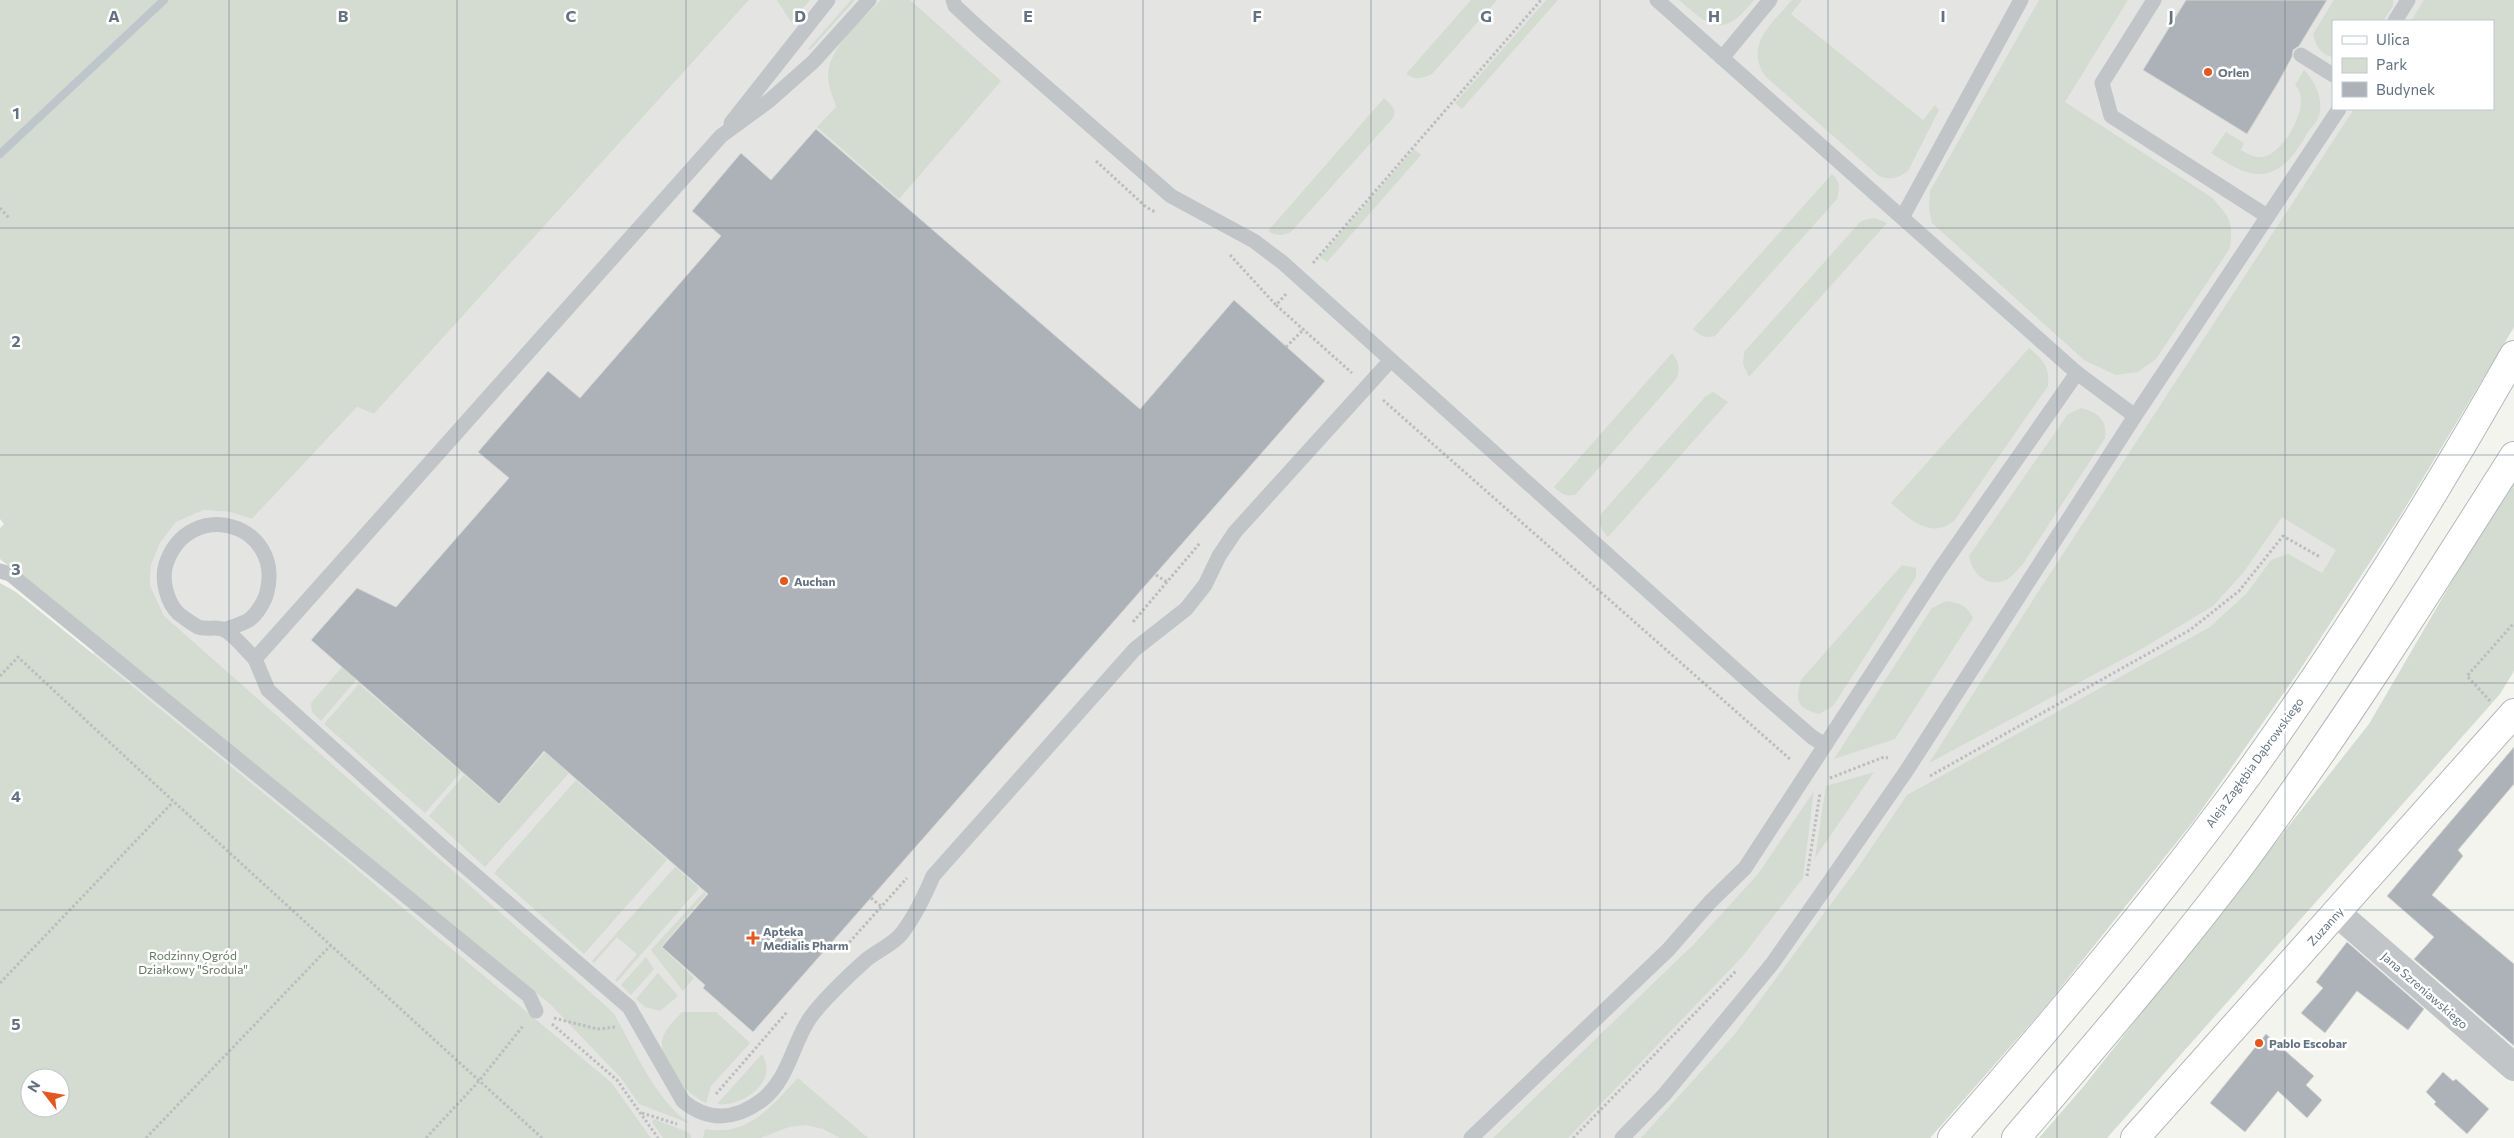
<svg xmlns="http://www.w3.org/2000/svg" width="2514" height="1138" font-family="Commissioner,sans-serif">
<style>
.built{fill:#e4e5e3;fill-rule:evenodd}
.green{fill:#d4dbd0;fill-rule:evenodd}
.lines{fill:none;stroke-linecap:round;stroke-linejoin:round}
.stream{stroke:#bcc6cb;stroke-width:8}
.building{fill:#acb2b8;stroke:#d5d5d2}
.secondary-casing{stroke:#b3b8bc;stroke-width:30}
.primary-casing{stroke:#b4b8bc;stroke-width:30}
.path{stroke:#bbbdbf;stroke-width:3;stroke-dasharray:2.5 2.5;stroke-linecap:butt}
.lane{stroke:#c1c5c8;stroke-width:15}
.street{stroke:#c1c5c8;stroke-width:28}
.secondary{stroke:#fff;stroke-width:28}
.primary{stroke:#fff;stroke-width:28}
.grid{fill:none;stroke:#627281;stroke-width:1;stroke-opacity:0.55}
.poi-dot{fill:#e4571f;stroke:#fff;stroke-width:2}
.labels{text-anchor:middle;dominant-baseline:central;stroke-width:5;stroke-linejoin:round;paint-order:stroke}
.poi-label{font-size:12px;font-weight:bold;fill:#627281;stroke:#fff;text-anchor:start}
.street-label{font-size:12px;fill:#627281;stroke:#fff}
.park-label{font-size:12px;fill:#657861;stroke:#fff}
.grid-label{font-size:16px;text-anchor:middle;font-weight:bold;fill:#627281;stroke:#fff;stroke-width:5;stroke-linejoin:round;paint-order:stroke}
</style>
<rect width="100%" height="100%" fill="#f4f4ef"/>
<path class="built" d="M 749,0 L 2514,0 L 2514,327 L 2400,516 L 2299,671 L 2195,819 L 2045,1007 L 1930,1138 L 651,1138 L 612,1083 L 341,856 L 93,654 L 150,586 L 151,565 L 160,543 L 176,522 L 204,510 L 230,512 L 252,519 L 357,407 L 374,414 ZM 2333,21 L 2493,21 L 2493,109 L 2333,109 Z"/>
<g class="green">
<path d="M 0,0 L 749,0 L 374,414 L 357,407 L 252,519 L 230,512 L 204,510 L 176,522 L 160,543 L 151,565 L 150,586 L 164,616 L 606,1006 L 614,1014 C 635,1050 656,1102 691,1124 L 639,1104 L 621,1078 L 550,1004 L 0,559 L 0,528 L 4,524 L 0,519 Z"/>
<path d="M 777,0 L 810,0 L 791,22 Z"/>
<path d="M 851,0 L 855,0 L 810,50 L 808,49 Z"/>
<path d="M 881,0 L 910,0 L 1001,81 L 899,199 L 817,127 L 836,107 C 834,99 830,92 829,84 C 822,51 861,22 881,0 Z"/>
<path d="M 1471,0 L 1497,0 L 1432,74 C 1421,79 1416,80 1406,74 Z"/>
<path d="M 1546,0 L 1558,0 L 1462,109 L 1455,103 Z"/>
<path d="M 1679,0 L 1754,0 C 1723,39 1711,28 1679,0 Z"/>
<path d="M 1792,0 L 1802,0 L 1791,14 L 1923,120 L 1935,105 L 1939,110 L 1908,171 C 1898,178 1891,181 1879,176 L 1765,76 C 1744,44 1772,24 1792,0 Z"/>
<path d="M 2039,0 L 2128,0 L 2065,102 L 2211,197 C 2230,217 2233,221 2230,248 L 2156,359 L 2138,372 L 2116,375 L 2084,360 L 1932,223 L 1929,209 L 1930,191 Z"/>
<path d="M 2334,0 L 2393,0 L 2393,6 L 2383,21 L 2333,21 L 2333,57 C 2320,54 2316,46 2313,34 Z"/>
<path d="M 2424,0 L 2514,0 L 2514,327 L 2400,516 L 2299,671 L 2195,819 L 2045,1007 L 1930,1138 L 1641,1138 L 1735,1034 L 1859,866 L 1907,795 L 2210,627 L 2247,593 L 2271,560 L 2288,554 L 2322,573 L 2336,550 L 2282,517 L 2243,573 L 2213,606 L 2138,651 L 1929,763 L 2040,589 L 2354,109 L 2493,109 L 2493,21 L 2411,21 Z"/>
<path d="M 2304,70 C 2315,81 2324,100 2319,116 C 2317,121 2312,127 2308,132 C 2297,151 2285,172 2261,174 C 2243,175 2226,162 2211,153 L 2226,132 L 2244,143 L 2241,150 C 2248,154 2254,158 2263,157 C 2283,154 2314,103 2295,85 Z"/>
<path d="M 1384,98 C 1391,105 1397,108 1393,118 L 1291,232 C 1282,236 1276,236 1268,231 Z"/>
<path d="M 1414,149 L 1421,155 L 1327,262 L 1320,257 Z"/>
<path d="M 1832,174 C 1840,182 1840,187 1837,199 L 1715,336 C 1705,339 1701,336 1693,329 Z"/>
<path d="M 1874,218 L 1887,223 L 1749,377 L 1743,364 L 1744,352 L 1861,221 Z"/>
<path d="M 2029,348 C 2043,359 2050,367 2048,386 L 1954,521 C 1930,540 1910,519 1891,503 Z"/>
<path d="M 1672,353 C 1679,362 1680,367 1677,378 L 1576,494 C 1566,498 1561,493 1554,487 Z"/>
<path d="M 1713,392 L 1728,402 L 1608,537 C 1601,529 1598,525 1601,514 L 1706,396 Z"/>
<path d="M 2081,408 C 2097,412 2108,419 2105,438 L 2023,564 C 2018,569 2012,577 2006,580 C 1987,588 1972,574 1969,556 L 2068,414 Z"/>
<path d="M 2514,475 L 2514,671 L 2500,694 L 2107,1138 L 2039,1138 L 2084,1086 L 2369,724 Z"/>
<path d="M 1902,565 L 1916,568 L 1916,577 L 1833,706 L 1819,714 C 1797,708 1795,701 1801,680 Z"/>
<path d="M 0,583 L 16,592 L 93,654 L 341,856 L 612,1083 L 651,1138 L 0,1138 ZM 30,1078 L 60,1078 L 60,1108 L 30,1108 Z"/>
<path d="M 1946,601 C 1960,603 1966,605 1973,618 L 1895,739 L 1834,759 L 1932,608 Z"/>
<path d="M 342,667 L 356,680 L 321,721 L 312,712 L 311,703 Z"/>
<path d="M 359,684 L 461,772 L 425,813 L 324,724 Z"/>
<path d="M 545,752 L 569,773 L 485,867 L 429,816 L 464,775 L 499,805 Z"/>
<path d="M 1874,772 L 1815,858 L 1826,786 Z"/>
<path d="M 576,780 L 667,860 L 584,954 L 494,873 Z"/>
<path d="M 1814,791 L 1803,878 L 1742,957 L 1568,1138 L 1493,1138 L 1694,944 L 1758,874 Z"/>
<path d="M 675,867 L 699,888 L 617,982 L 615,980 L 637,954 L 617,937 L 594,963 L 592,961 Z"/>
<path d="M 704,892 L 706,894 L 661,947 L 694,978 L 683,991 L 651,950 Z"/>
<path d="M 646,957 L 654,969 L 631,995 L 621,985 Z"/>
<path d="M 658,973 L 678,996 L 660,1011 L 645,1007 L 636,999 Z"/>
<path d="M 682,1012 L 716,1012 L 750,1043 L 711,1086 L 706,1103 C 688,1095 663,1067 662,1045 C 661,1032 674,1021 682,1012 Z"/>
<path d="M 762,1054 C 765,1060 768,1066 766,1073 C 763,1092 735,1107 717,1104 Z"/>
<path d="M 798,1078 L 868,1138 L 840,1138 L 823,1129 L 806,1125 L 789,1127 L 760,1138 L 703,1138 L 705,1129 C 749,1137 771,1106 798,1078 Z"/>
<path d="M 654,1119 L 690,1133 L 691,1138 L 663,1138 L 652,1122 Z"/>
</g>
<g class="lines">
<path class="stream" d="M 0,154 L 164,0"/>
</g>
<g class="building">
<path d="M 2186,0 L 2327,0 L 2299,46 L 2293,50 L 2292,57 L 2279,81 L 2247,134 L 2143,70 Z"/>
<path d="M 816,129 L 1140,409 L 1234,300 L 1325,381 L 753,1032 L 703,988 L 705,985 L 662,947 L 708,894 L 544,751 L 499,804 L 311,640 L 357,588 L 396,607 L 509,478 L 478,452 L 548,371 L 580,398 L 721,236 L 692,211 L 741,153 L 771,180 Z"/>
<path d="M 2514,747 L 2514,784 L 2458,850 L 2463,856 L 2432,895 L 2514,964 L 2514,1046 L 2414,959 L 2434,937 L 2387,896 Z"/>
<path d="M 2347,942 L 2424,1009 L 2408,1030 L 2357,991 L 2325,1033 L 2301,1013 L 2323,988 L 2316,982 Z"/>
<path d="M 2266,1034 L 2314,1076 L 2306,1085 L 2322,1100 L 2307,1118 L 2278,1091 L 2245,1132 L 2210,1103 Z"/>
<path d="M 2443,1072 L 2453,1081 L 2456,1079 L 2489,1109 L 2467,1134 L 2434,1104 L 2436,1102 L 2426,1092 Z"/>
</g>
<g class="lines">
<defs>
<path id="secondary" d="M 2135,1138 L 2514,713"/>
<g id="primary">
<path d="M 1952,1138 C 2055,1021 2157,900 2249,773 C 2345,639 2433,498 2514,355"/>
<path d="M 2016,1138 C 2092,1049 2169,960 2240,866 C 2338,734 2426,595 2514,456"/>
</g>
</defs>
<use href="#secondary" class="secondary-casing"/>
<use href="#primary" class="primary-casing"/>
<g class="path">
<path d="M 1096,161 L 1146,207 L 1155,212"/>
<path d="M 0,208 L 10,219"/>
<path d="M 1230,255 L 1276,305"/>
<path d="M 1313,263 L 1541,0"/>
<path d="M 1286,294 L 1276,305 L 1352,373"/>
<path d="M 1286,347 L 1304,329"/>
<path d="M 1383,400 L 1791,760"/>
<path d="M 1156,575 L 1167,582"/>
<path d="M 1133,622 L 1200,543"/>
<path d="M 0,676 L 18,657 C 191,819 367,978 542,1138"/>
<path d="M 2490,701 L 2467,676 L 2514,623"/>
<path d="M 1930,776 L 2190,630 L 2239,591 L 2283,536 L 2320,557"/>
<path d="M 1830,778 L 1884,757 L 1888,758"/>
<path d="M 1807,876 L 1820,793"/>
<path d="M 871,898 L 882,907"/>
<path d="M 846,946 L 907,878"/>
<path d="M 0,983 L 173,802"/>
<path d="M 554,1018 L 597,1029 L 616,1027"/>
<path d="M 552,1024 L 617,1080 L 658,1138"/>
<path d="M 716,1094 L 787,1012"/>
<path d="M 642,1113 L 677,1124"/>
<path d="M 146,1138 L 332,944"/>
<path d="M 426,1138 L 479,1081 L 523,1026"/>
<path d="M 1573,1138 L 1737,970"/>
</g>
<g class="lane">
<path d="M 953,0 L 955,6 L 981,30 L 1171,196 L 1254,241 L 1282,262 L 1766,697 L 1812,737 L 1825,745"/>
<path d="M 1657,0 L 2077,373 L 2135,416"/>
<path d="M 2154,0 L 2102,83 L 2111,116 L 2267,216"/>
<path d="M 2395,21 L 2408,0"/>
<path d="M 2301,55 L 2333,75"/>
<path d="M 1722,58 L 1770,0"/>
<path d="M 731,123 L 828,0"/>
<path d="M 1903,216 L 2021,0"/>
<path d="M 0,571 L 10,574 L 529,996 L 536,1011"/>
<path d="M 224,630 C 232,627 242,624 249,620 C 257,614 265,601 267,592 C 284,523 189,496 166,564 C 161,580 167,603 179,614 C 184,618 193,624 198,627 C 206,630 217,626 225,630 C 236,637 246,650 255,659 L 721,136 L 770,100 L 813,62 L 869,0"/>
<path d="M 255,659 L 268,690 L 446,850 L 629,1007 L 683,1101 C 708,1122 736,1120 762,1100 C 789,1079 792,1044 810,1018 C 822,1001 850,974 866,960 C 877,951 894,944 902,933 C 915,916 925,895 933,876 L 1135,649 L 1186,609 L 1205,585 L 1219,556 L 1235,532 L 1390,361"/>
<path d="M 1471,1138 L 1668,950 L 1710,902 L 1745,868 L 1940,569 L 2077,373"/>
<path d="M 1622,1138 L 1664,1095 L 1772,964 L 1821,894 L 1907,770 L 2135,416 L 2339,109"/>
</g>
<path class="street" d="M 2337,913 L 2514,1067"/>
<use href="#secondary" class="secondary"/>
<use href="#primary" class="primary"/>
</g>
<path class="grid" d="M 229,0 L 229,1138M 457,0 L 457,1138M 686,0 L 686,1138M 914,0 L 914,1138M 1143,0 L 1143,1138M 1371,0 L 1371,1138M 1600,0 L 1600,1138M 1828,0 L 1828,1138M 2057,0 L 2057,1138M 2285,0 L 2285,1138M 0,228 L 2514,228M 0,455 L 2514,455M 0,683 L 2514,683M 0,910 L 2514,910"/>
<g class="poi-dot">
<circle cx="2208" cy="72" r="5"/>
<circle cx="784" cy="581" r="5"/>
<path d="M750.5 930.5h5v5h5v5h-5v5h-5v-5h-5v-5h5z"/>
<circle cx="2259" cy="1043" r="5"/>
</g>
<g class="labels">
<g class="poi-label">
<text x="2218" y="72">Orlen</text>
<text x="794" y="581">Auchan</text>
<text x="763" y="931">Apteka<tspan x="763" dy="14">Medialis Pharm</tspan></text>
<text x="2269" y="1043">Pablo Escobar</text>
</g>
<g class="street-label">
<text transform="translate(2254 762) rotate(-54)">Aleja Zagłębia Dąbrowskiego</text>
<text transform="translate(2325 926) rotate(-48)">Zuzanny</text>
<text transform="translate(2425 990) rotate(41)">Jana Szreniawskiego</text>
</g>
<g class="park-label">
<text x="193" y="955">Rodzinny Ogród<tspan x="193" dy="14">Działkowy "Środula"</tspan></text>
</g>
</g>
<g class="grid-label">
<text x="114" y="22">A</text>
<text x="343" y="22">B</text>
<text x="571" y="22">C</text>
<text x="800" y="22">D</text>
<text x="1028" y="22">E</text>
<text x="1257" y="22">F</text>
<text x="1486" y="22">G</text>
<text x="1714" y="22">H</text>
<text x="1943" y="22">I</text>
<text x="2171" y="22">J</text>
<text x="16" y="119">1</text>
<text x="16" y="347">2</text>
<text x="16" y="575">3</text>
<text x="16" y="802">4</text>
<text x="16" y="1030">5</text>
</g>
<rect x="2332" y="20" width="162" height="90" fill="#ffffff" stroke="#c0c7cd"/>
<rect x="2342" y="36" width="25" height="8" fill="#ffffff" stroke="#c0c7cd"/>
<text x="2376" y="45" font-size="15" fill="#627281">Ulica</text>
<rect x="2342" y="58" width="25" height="15" fill="#d4dbd0" stroke="#c0c7cd"/>
<text x="2376" y="70" font-size="15" fill="#627281">Park</text>
<rect x="2342" y="82" width="25" height="15" fill="#acb2b8" stroke="#c0c7cd"/>
<text x="2376" y="95" font-size="15" fill="#627281">Budynek</text>
<g transform="translate(45 1093) rotate(301)"><circle r="24" fill="#ffffff" stroke="#c0c7cd"/>
<path d="M0-4L9 19L0 12L-9 19Z" fill="#e4571f"/>
<text y="-8" font-size="14" font-weight="bold" text-anchor="middle" fill="#627281">N</text>
</g>
</svg>
